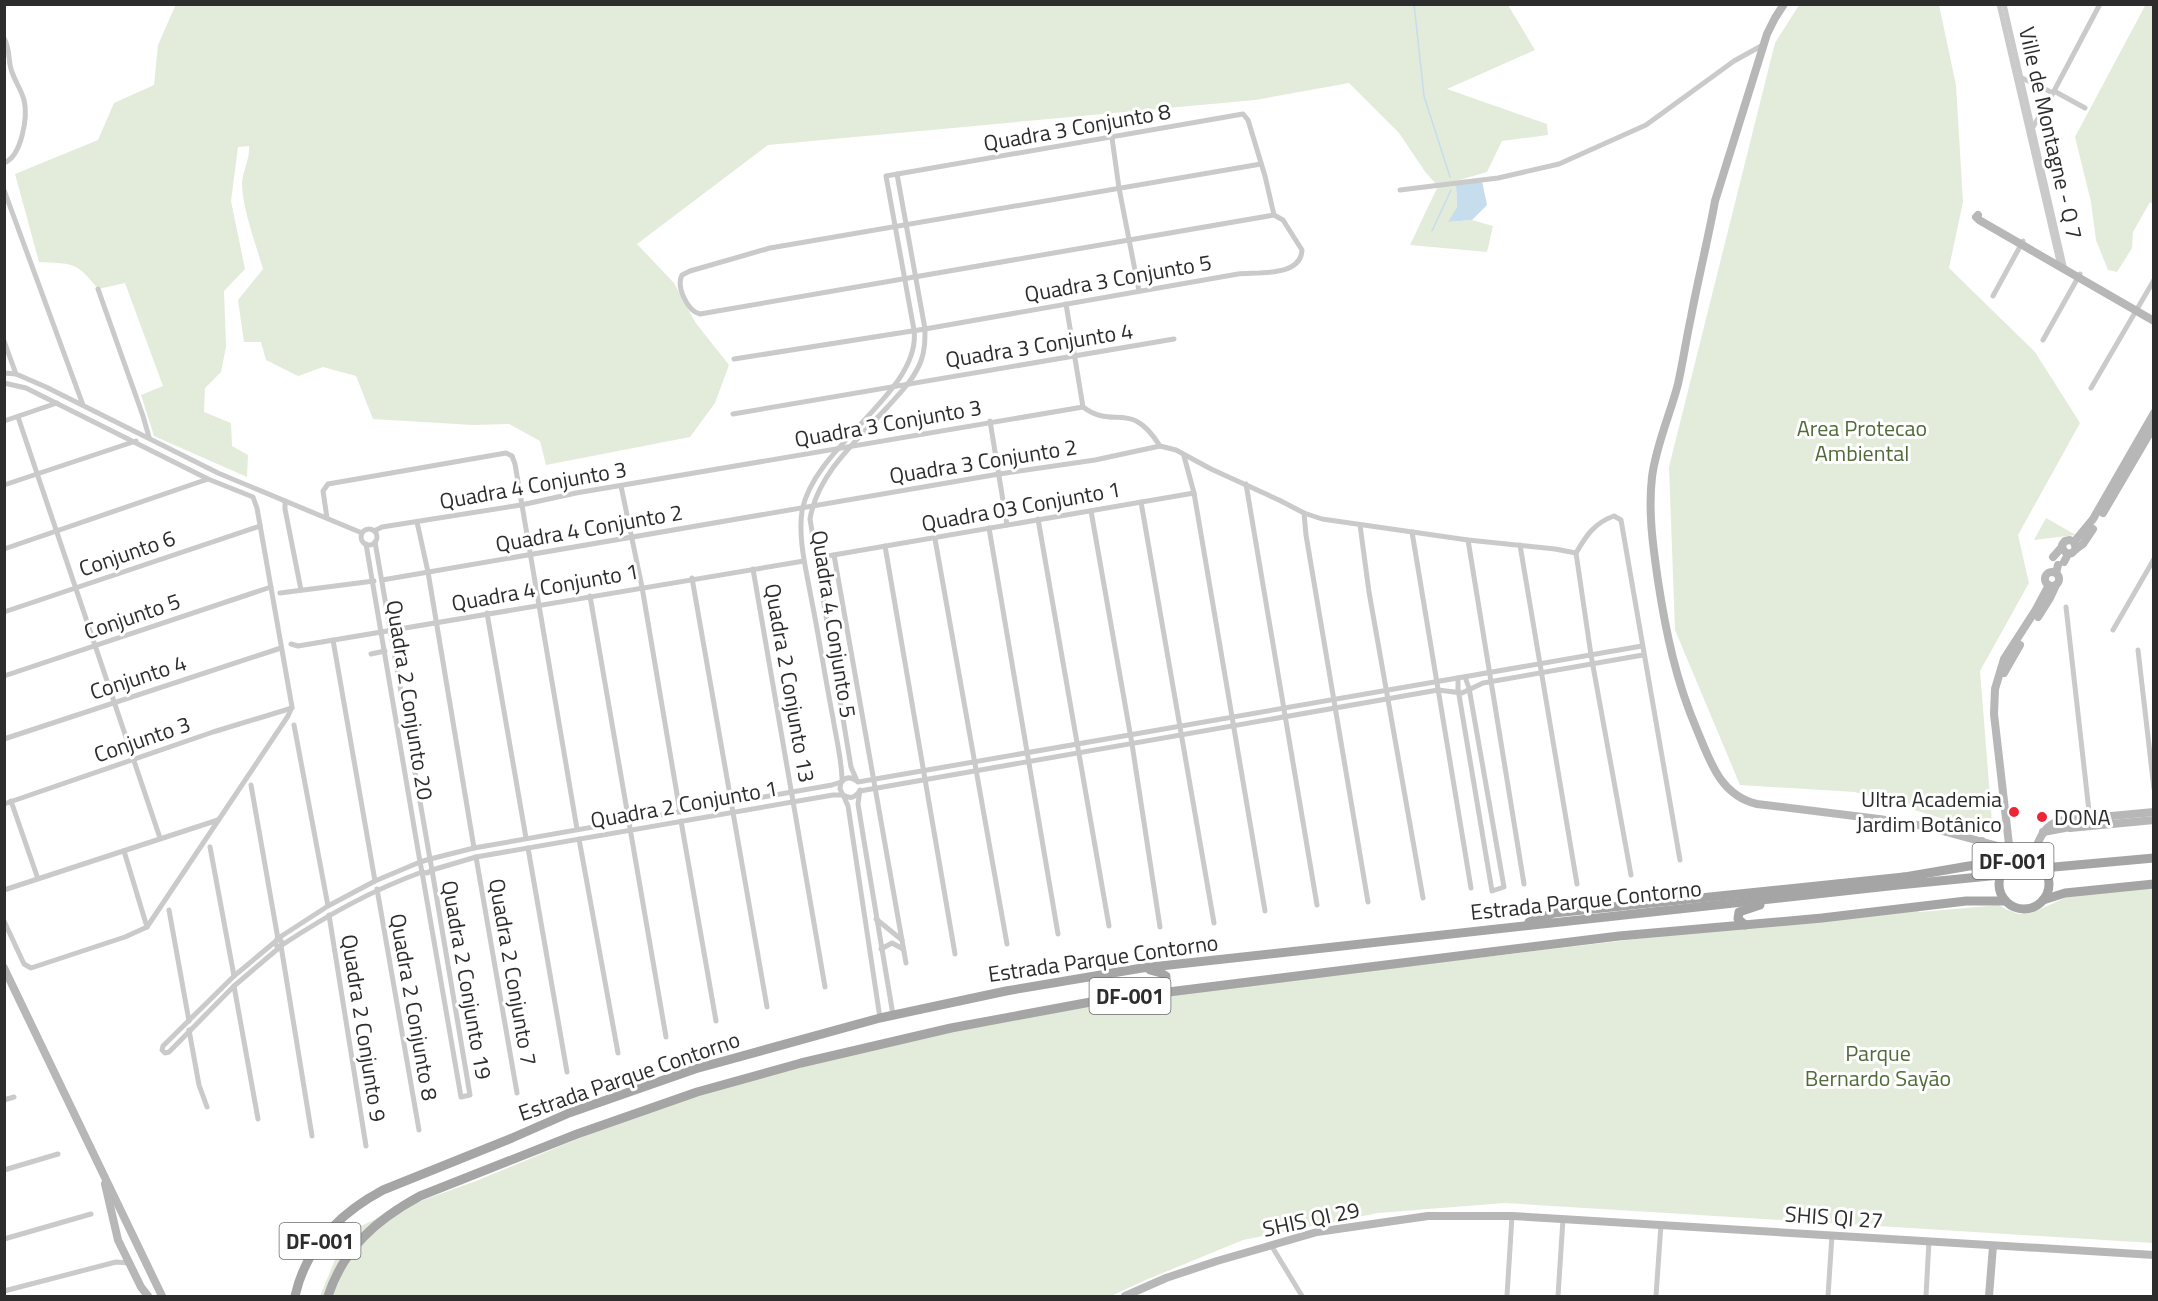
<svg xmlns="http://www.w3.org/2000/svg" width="2158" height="1301" font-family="'Titillium Web',sans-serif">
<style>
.green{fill:#e3ecda}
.water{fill:#c5dded}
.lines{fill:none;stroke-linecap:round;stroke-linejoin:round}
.stream{stroke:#c5dded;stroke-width:1.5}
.street{stroke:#cacaca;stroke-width:5}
.secondary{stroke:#b7b7b7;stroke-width:8}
.primary{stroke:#a5a5a5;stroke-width:9}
.poi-dot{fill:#ed2636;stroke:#fff;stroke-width:2}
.labels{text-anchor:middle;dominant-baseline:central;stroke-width:6;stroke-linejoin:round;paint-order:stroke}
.shield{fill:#fff;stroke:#6c6c6c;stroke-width:1.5}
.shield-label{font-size:21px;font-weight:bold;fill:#2d2d2d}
.street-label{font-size:22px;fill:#2d2d2d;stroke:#fff}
.park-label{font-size:22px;fill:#506b39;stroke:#fff}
.poi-label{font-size:22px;fill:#2d2d2d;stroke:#fff;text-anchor:end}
</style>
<rect width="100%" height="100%" fill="#fff"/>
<g class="green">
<path d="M 176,4 L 1508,5 L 1535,50 L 1447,89 L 1547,124 L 1548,135 L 1502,141 L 1487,172 L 1442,185 L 1456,185 L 1457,207 L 1449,222 L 1472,220 L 1493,226 L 1487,252 L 1410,245 L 1438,186 L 1426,173 L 1399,133 L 1349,83 L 1255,100 L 768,145 L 637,244 L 674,283 L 695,322 L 729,365 L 715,403 L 690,437 L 546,465 L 540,441 L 509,424 L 473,425 L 373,419 L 356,376 L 323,367 L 298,376 L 266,360 L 261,342 L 244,342 L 238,300 L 263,269 C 256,245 242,207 242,183 C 243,170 250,159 249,146 L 238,147 L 231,201 L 245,269 L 224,291 L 226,347 L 221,372 L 205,388 L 204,412 L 231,423 L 232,446 L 248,455 L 247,477 L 154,436 L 141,395 L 163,386 L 125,283 L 98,289 C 76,261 73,264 39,262 L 15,174 L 98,140 L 114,103 L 154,85 L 158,45 Z"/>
<path d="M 2146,4 L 2154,5 L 2153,204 L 2150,202 L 2133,232 L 2132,248 L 2117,272 L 2108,270 L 2096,240 L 2091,202 L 2075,137 Z"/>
<path d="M 1799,5 L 1939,5 L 1956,85 L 1963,202 L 1949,268 L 2035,352 L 2080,423 L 2018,535 L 2029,583 L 1980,671 L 1993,834 L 1855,792 L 1740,785 L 1675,630 L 1669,467 L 1775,43 Z"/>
<path d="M 2046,518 L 2076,535 L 2034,540 Z"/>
<path d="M 2153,887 L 2153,1243 L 1505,1203 L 1378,1213 L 1243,1240 L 1148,1279 L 1111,1296 L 320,1296 L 346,1233 L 393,1211 L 476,1181 L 662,1104 L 898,1037 L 1075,1005 L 1911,907 L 1920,912 L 1999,905 L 2005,909 L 2019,914 L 2034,912 L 2069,896 Z"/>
</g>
<path class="water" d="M 1482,181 L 1487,205 L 1472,220 L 1448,222 L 1457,207 L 1456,185 Z"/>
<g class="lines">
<g class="stream">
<path d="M 1414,4 L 1424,96 L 1450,177"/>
<path d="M 1432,231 L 1451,190"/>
</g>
<g class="street">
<path d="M 1999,4 L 2060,266"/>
<path d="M 2004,4 L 2065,270"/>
<path d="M 4,38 C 10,48 8,59 11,69 C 14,80 21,89 24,100 C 28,116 22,156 4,163"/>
<path d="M 2020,77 L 2053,93"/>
<path d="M 2054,91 L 2085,108"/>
<path d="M 2033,127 L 2054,91 L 2100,4"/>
<path d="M 1112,138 L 1119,188 L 1139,291"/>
<path d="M 4,190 L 83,405"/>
<path d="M 1400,190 L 1498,178 L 1559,164 L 1646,125 L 1734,61 L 1763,45"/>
<path d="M 98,289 L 143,416 L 149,437"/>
<path d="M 1993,296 L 2023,241"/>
<path d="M 1066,304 L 1083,407 C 1115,431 1130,398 1160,446"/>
<path d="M 2043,340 L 2080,274"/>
<path d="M 4,341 L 16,374"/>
<path d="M 734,359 L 925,329 L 1238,274 C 1258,272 1301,277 1302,250 L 1283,220 L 1274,215 L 700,314 C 687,311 676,286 682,275 L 690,271 L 770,248 L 1261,164"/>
<path d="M 4,373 L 16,374 L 46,387 L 218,473 L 362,533"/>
<path d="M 4,383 L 26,388 L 208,479 L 253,497 L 257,508 L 292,707 L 288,716 L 147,927 L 125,937 L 31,968 L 24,964 L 4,921"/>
<path d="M 2091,388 L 2154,280"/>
<path d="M 733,414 L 1174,339"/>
<path d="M 18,417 L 160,838"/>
<path d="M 4,421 L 57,403"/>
<path d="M 990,421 L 1007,525"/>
<path d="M 1184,456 L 1194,493 L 1265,911"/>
<path d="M 1246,484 L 1317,905"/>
<path d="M 4,485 L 136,441"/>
<path d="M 621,486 L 642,587 L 680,812"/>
<path d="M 285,501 L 285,509 L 301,590"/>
<path d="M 1141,502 L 1214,923"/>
<path d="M 1091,511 L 1132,744 L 1160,927"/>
<path d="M 1304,513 L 1306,535 L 1368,902"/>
<path d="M 327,518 L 323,491 L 328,484 L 506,453 L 512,456 L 515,464 L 577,829"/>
<path d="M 1038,519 L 1109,926"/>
<path d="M 417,522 L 428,572 L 474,848"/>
<path d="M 1360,525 L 1369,592 L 1423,898"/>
<path d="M 989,528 L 1058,934"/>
<circle cx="369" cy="537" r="8"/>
<path d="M 374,531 L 382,527 L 521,505 L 576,493 L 1083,407"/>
<path d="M 1412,532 L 1471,888"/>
<path d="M 935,539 L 1007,944"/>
<path d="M 1468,540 L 1524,884"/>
<path d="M 375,542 L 430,859 L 432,870 L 427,873 L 422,872 L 420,862 L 430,859 L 474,848 L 832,785 L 841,782"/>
<path d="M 1520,545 L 1577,884"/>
<path d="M 885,546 L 955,954"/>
<path d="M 4,549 L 208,479"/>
<path d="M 1576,553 C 1586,536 1594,523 1614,516 L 1621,520 L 1680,860"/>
<path d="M 1576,553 L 1591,655 L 1631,875"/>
<path d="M 834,555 L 906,963"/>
<path d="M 816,558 L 1194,493"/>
<path d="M 753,569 L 825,987"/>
<path d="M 692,578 L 767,1007"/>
<path d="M 382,580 L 999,474 L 1095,460 L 1160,446 L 1176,450 L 1211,469 L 1279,500 L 1304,513 L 1322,519 L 1468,540 L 1555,549 L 1576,553"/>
<path d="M 280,593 L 374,581"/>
<path d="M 590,596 L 666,1037"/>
<path d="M 2066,607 L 2090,820"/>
<path d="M 4,612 L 260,526"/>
<path d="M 487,613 L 526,838"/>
<path d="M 2113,630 L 2154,559"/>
<path d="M 333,640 L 375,881"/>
<path d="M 291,644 L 298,646 L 804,561"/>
<path d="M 2138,650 L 2154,789"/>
<path d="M 371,654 L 385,651"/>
<path d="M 4,676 L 271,587"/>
<path d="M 1458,678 L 1458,689 L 1492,891 L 1504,887 L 1469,688 L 1465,677"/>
<path d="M 294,725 L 328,906"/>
<path d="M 4,739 L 281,648"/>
<path d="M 842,781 C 842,760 836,738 833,718 C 825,677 819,637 811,597 C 806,569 798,539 802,511 C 814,445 922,392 914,330 L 886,176 L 1243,114 L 1248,120 L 1265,176 L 1274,215"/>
<path d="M 857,781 L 851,767 L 810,519 C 818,471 861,437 892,402 C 903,390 915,377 921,361 C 925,350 925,340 925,329 L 897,174"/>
<path d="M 857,781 C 849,775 840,778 840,789 L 843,795 C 850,799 854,798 859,792"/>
<path d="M 858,782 L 1642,646"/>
<path d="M 251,785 L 278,939"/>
<path d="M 860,790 L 858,804 L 864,841 L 893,1015"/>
<path d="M 860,791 L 1438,690 L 1462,693 L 1483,683 L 1643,655"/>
<path d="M 844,797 L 848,806 L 880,1018"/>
<path d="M 11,801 L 38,879"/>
<path d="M 4,804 L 213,732 L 292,708"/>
<path d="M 681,821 L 716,1021"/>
<path d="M 579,839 L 618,1053"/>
<path d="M 210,847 L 234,976"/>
<path d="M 528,848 L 567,1072"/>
<path d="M 124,851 L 147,927"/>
<path d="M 476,857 L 517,1093"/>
<path d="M 377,889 L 419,1130"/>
<path d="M 4,890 L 218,820"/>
<path d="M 169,910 L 189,1021"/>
<path d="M 329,915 L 366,1146"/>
<path d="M 876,919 L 902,940"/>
<path d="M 279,938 L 283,944 L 278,947 L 275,944 L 277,939 L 328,906 L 375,881 L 420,862 L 366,544"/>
<path d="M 276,941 L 234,976 L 163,1046 L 162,1050 L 165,1053 L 169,1052 L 234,986 L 280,947"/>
<path d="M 282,945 C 328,915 370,891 422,872 L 461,1097 L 470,1095 L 432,870 L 476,857 L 833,795 L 843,795"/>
<path d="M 281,946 L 312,1136"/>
<path d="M 881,949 L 892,943 L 903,949"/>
<path d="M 234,986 L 258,1119"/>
<path d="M 189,1030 L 199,1085 L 207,1107"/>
<path d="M 4,1100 L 14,1097"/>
<path d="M 4,1170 L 58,1154"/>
<path d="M 4,1239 L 91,1214"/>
<path d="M 1271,1245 L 1302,1296"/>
<path d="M 4,1291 L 116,1262 L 129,1263"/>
<path d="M 1507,1296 L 1512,1216"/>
<path d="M 1558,1296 L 1563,1219"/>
<path d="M 1656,1296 L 1661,1224"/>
<path d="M 1828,1296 L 1832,1235"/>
<path d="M 1926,1296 L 1929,1241"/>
</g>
<g class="secondary">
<path d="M 1784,4 L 1775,18 L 1767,34 L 1715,201 C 1708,240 1698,279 1691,317 C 1686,340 1683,362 1678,384 C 1670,415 1656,445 1652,477 C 1648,512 1653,546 1658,581 C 1666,633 1676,681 1697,730 C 1710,761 1720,795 1757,804 L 1879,819 L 1924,826 L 2009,849"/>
<path d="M 1978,215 L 1976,217 L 1979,220 L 2154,321"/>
<path d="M 2103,513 L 2154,426"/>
<path d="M 2074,542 L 2093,519 L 2154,413"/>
<path d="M 2076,549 L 2083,544 L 2093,529"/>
<path d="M 2053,557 L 2062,547"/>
<path d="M 2064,562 L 2068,554 L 2072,553 L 2076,549 L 2074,542 L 2070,540 L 2065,541 L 2062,545 L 2063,550 L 2068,554"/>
<circle cx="2052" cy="579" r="7"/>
<path d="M 2056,573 L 2058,565"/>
<path d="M 2038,617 L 2050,598 L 2056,585"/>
<path d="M 2004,673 L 2020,645"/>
<path d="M 2069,820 L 2154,812"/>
<path d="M 2070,828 L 2154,820"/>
<path d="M 2043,832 L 2065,828"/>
<path d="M 2031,860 C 2038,843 2042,824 2063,820"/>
<path d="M 2011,862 L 1994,714 L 1995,689 L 2004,659 L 2035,611 L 2049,585"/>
<path d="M 1970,866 C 1981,862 1986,853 1982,841"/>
<path d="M 4,968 L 162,1296"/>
<path d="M 105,1184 L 118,1240 L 141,1287 L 148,1296"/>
<path d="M 1125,1296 L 1166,1278 L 1217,1261 L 1317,1232 L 1428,1216 L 1512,1216 L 2154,1255"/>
<path d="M 1989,1296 L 1993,1246"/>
</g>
<g class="primary">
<circle cx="2024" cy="884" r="25"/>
<path d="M 2043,868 L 2154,858"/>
<path d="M 1899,878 L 1969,866 L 2001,864 L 2006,860 L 2009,853"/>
<path d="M 2043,900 L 2065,893 L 2154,884"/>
<path d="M 1529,922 L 1554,913 L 1904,877"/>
<path d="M 1745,925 L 1738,919 L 1739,912 L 1760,905"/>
<path d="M 1150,970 L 1161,973 L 1166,976 L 1166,984 L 1154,992"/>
<path d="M 295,1296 C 306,1247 340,1213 383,1190 L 512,1138 L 569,1113 L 695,1069 L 880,1018 L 1006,991 L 1142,968 L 1898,885 L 2000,875"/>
<path d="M 328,1296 C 344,1248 376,1220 420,1196 L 577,1134 L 697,1092 L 801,1063 L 951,1028 L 1096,1001 L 1619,936 L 1822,918 L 1966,901 L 2005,901"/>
</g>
</g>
<g class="poi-dot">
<circle cx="2014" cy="812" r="6"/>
<circle cx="2042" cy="817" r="6"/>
</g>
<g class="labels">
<g class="shield">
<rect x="1972.5" y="843" width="81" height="36" rx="4.5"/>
<rect x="1089.5" y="978" width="81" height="36" rx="4.5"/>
<rect x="279.5" y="1223" width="81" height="36" rx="4.5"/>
</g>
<g class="shield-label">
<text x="2013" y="861">DF-001</text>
<text x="1130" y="996">DF-001</text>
<text x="320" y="1241">DF-001</text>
</g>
<g class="street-label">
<text transform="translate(1077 127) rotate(-10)">Quadra 3 Conjunto 8</text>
<text transform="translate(2051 133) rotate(77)">Ville de Montagne - Q 7</text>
<text transform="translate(1118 278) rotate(-10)">Quadra 3 Conjunto 5</text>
<text transform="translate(1039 345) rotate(-9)">Quadra 3 Conjunto 4</text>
<text transform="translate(888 423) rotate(-10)">Quadra 3 Conjunto 3</text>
<text transform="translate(983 461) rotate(-9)">Quadra 3 Conjunto 2</text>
<text transform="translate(533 485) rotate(-10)">Quadra 4 Conjunto 3</text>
<text transform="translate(1021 506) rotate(-10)">Quadra 03 Conjunto 1</text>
<text transform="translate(589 528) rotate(-10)">Quadra 4 Conjunto 2</text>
<text transform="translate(127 553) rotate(-19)">Conjunto 6</text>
<text transform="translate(545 587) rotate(-10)">Quadra 4 Conjunto 1</text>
<text transform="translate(132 616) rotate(-19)">Conjunto 5</text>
<text transform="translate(834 624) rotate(81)">Quadra 4 Conjunto 5</text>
<text transform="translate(138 677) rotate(-18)">Conjunto 4</text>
<text transform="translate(790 683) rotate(80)">Quadra 2 Conjunto 13</text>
<text transform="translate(410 700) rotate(81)">Quadra 2 Conjunto 20</text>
<text transform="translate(142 739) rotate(-19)">Conjunto 3</text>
<text transform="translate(684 804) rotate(-10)">Quadra 2 Conjunto 1</text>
<text transform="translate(1586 900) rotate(-6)">Estrada Parque Contorno</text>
<text transform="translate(1103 958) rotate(-8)">Estrada Parque Contorno</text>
<text transform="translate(513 972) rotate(80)">Quadra 2 Conjunto 7</text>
<text transform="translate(467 980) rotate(80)">Quadra 2 Conjunto 19</text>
<text transform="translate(414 1007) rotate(80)">Quadra 2 Conjunto 8</text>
<text transform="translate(364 1028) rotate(81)">Quadra 2 Conjunto 9</text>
<text transform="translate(629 1076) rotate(-19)">Estrada Parque Contorno</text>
<text transform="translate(1834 1217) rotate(4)">SHIS QI 27</text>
<text transform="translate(1311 1219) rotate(-12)">SHIS QI 29</text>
</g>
<g class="park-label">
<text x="1862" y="428">Area Protecao<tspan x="1862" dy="25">Ambiental</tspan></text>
<text x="1878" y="1053">Parque<tspan x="1878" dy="25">Bernardo Sayão</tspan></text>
</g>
<g class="poi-label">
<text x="2002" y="799">Ultra Academia<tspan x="2002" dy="25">Jardim Botânico</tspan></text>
<text x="2054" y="817" text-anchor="start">DONA</text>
</g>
</g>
<rect width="2158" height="1301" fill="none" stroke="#2d2d2d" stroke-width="12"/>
</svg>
